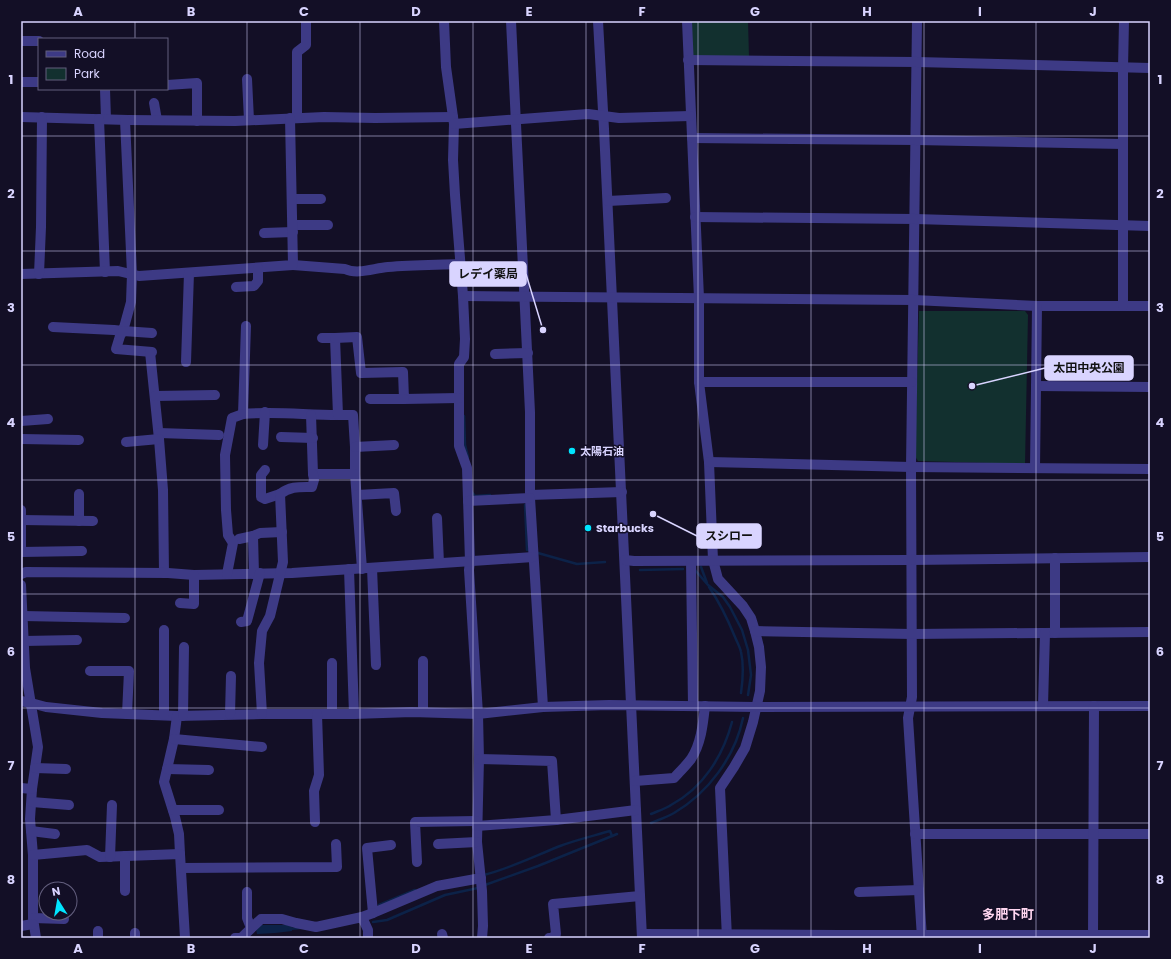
<svg xmlns="http://www.w3.org/2000/svg" width="1171" height="959" font-family="Poppins,'Noto Sans JP',sans-serif">
<style>
.green{fill:#12302f}
.water{fill:#0c2248}
.lines{fill:none;stroke-linecap:round;stroke-linejoin:round}
.stream{stroke:#0c2248;stroke-width:2.5}
.minor{stroke:#3d3a85;stroke-width:10}
.grid{fill:none;stroke:#d9d4ff;stroke-width:1;stroke-opacity:0.55}
.poi-dot{fill:#00e5ff;stroke:#130f26;stroke-width:1.5}
.labels{text-anchor:middle;dominant-baseline:central;stroke-width:3;stroke-linejoin:round;paint-order:stroke}
.poi-label{font-size:11px;font-weight:bold;fill:#d9d4ff;stroke:#130f26;text-anchor:start}
.quarter-label{font-size:13px;font-weight:bold;fill:#ffd6f0;stroke:#130f26}
.leader{fill:none;stroke:#d9d4ff;stroke-width:1.5}
.callout-dot{fill:#d9d4ff;stroke:#130f26;stroke-width:1.5}
.callout{fill:#d9d4ff;stroke:#d9d4ff;stroke-width:1.5}
.callout-label{font-size:12px;text-anchor:middle;font-weight:bold;fill:#111}
.neatline{fill:none;stroke:#d9d4ff;stroke-width:1.5}
.grid-label{font-size:13px;text-anchor:middle;font-weight:bold;fill:#d9d4ff}
</style>
<rect width="100%" height="100%" fill="#130f26"/>
<g class="green">
<path d="M 690,21 L 748,21 L 749,57 L 691,57 Z"/>
<path d="M 919,311 L 1025,311 L 1028,315 L 1025,464 L 918,461 L 915,456 Z"/>
</g>
<path class="water" d="M 260,925 L 287,925 L 292,927 L 292,931 L 275,933 L 257,934 L 256,929 Z"/>
<g class="lines">
<g class="stream">
<path d="M 464,416 L 465,445 L 468,457"/>
<path d="M 471,491 L 475,496 L 490,495"/>
<path d="M 525,505 L 527,550 L 530,550"/>
<path d="M 538,553 L 577,564 L 605,562"/>
<path d="M 701,567 L 707,583"/>
<path d="M 640,570 L 683,569"/>
<path d="M 695,570 L 708,585 L 723,597 L 730,607 L 742,630 L 748,650 L 751,675 L 748,695"/>
<path d="M 709,587 C 720,603 728,620 735,637 C 737,642 740,647 741,652 C 744,665 743,679 741,693"/>
<path d="M 651,814 C 658,811 665,809 671,805 C 703,788 723,756 732,722"/>
<path d="M 651,823 C 658,820 667,817 674,813 C 708,793 735,757 743,718"/>
<path d="M 484,875 C 511,868 535,856 560,846 C 576,840 593,836 610,831 L 612,836"/>
<path d="M 485,885 L 538,866 L 617,834"/>
<path d="M 379,905 L 415,890"/>
<path d="M 373,922 L 387,920 L 445,895 L 478,888"/>
<path d="M 289,929 L 300,928"/>
</g>
<g class="minor">
<path d="M 444,21 L 446,67 L 454,124 L 453,160 L 455,195 L 463,296 L 465,339 L 464,357 L 459,364 L 459,446 L 467,468 L 470,561 L 469,570 L 478,714 L 479,759 L 477,842 L 482,891 L 483,926 L 482,938"/>
<path d="M 511,21 L 530,412 L 530,498 L 543,707"/>
<path d="M 598,21 L 604,129 L 642,938"/>
<path d="M 687,21 L 699,298 L 699,382 L 709,462 L 713,560 L 718,579 L 743,606 L 751,618 L 755,631 L 759,647 L 761,667 L 760,691 L 753,722 L 745,748 L 734,767 L 720,788 L 727,938"/>
<path d="M 917,21 L 911,467 L 912,697 L 908,718 L 922,938"/>
<path d="M 21,41 L 39,41"/>
<path d="M 688,60 L 917,62 L 1150,68"/>
<path d="M 247,79 L 249,120"/>
<path d="M 21,82 L 39,82"/>
<path d="M 167,85 L 197,83 L 197,121"/>
<path d="M 105,89 L 106,119"/>
<path d="M 154,103 L 157,120"/>
<path d="M 21,117 L 128,120 L 235,121 L 324,117 L 375,118 L 453,117"/>
<path d="M 297,118 L 297,52 L 306,45 L 306,21"/>
<path d="M 99,119 L 105,272"/>
<path d="M 454,124 L 588,114 L 619,118 L 690,116"/>
<path d="M 692,138 L 916,140 L 1123,144"/>
<path d="M 292,199 L 321,199"/>
<path d="M 608,201 L 666,198"/>
<path d="M 695,217 L 915,219 L 1150,226"/>
<path d="M 293,225 L 328,225"/>
<path d="M 264,233 L 293,232"/>
<path d="M 293,265 L 345,269 C 358,275 374,268 388,267 C 412,265 436,265 460,264"/>
<path d="M 21,274 L 118,271 L 139,276 L 293,265 L 290,118"/>
<path d="M 39,274 L 41,227 L 42,117"/>
<path d="M 236,287 L 254,286 L 258,281 L 258,268"/>
<path d="M 463,296 L 914,300 L 1037,306 L 1150,306"/>
<path d="M 1123,306 L 1123,68 L 1124,21"/>
<path d="M 246,326 L 243,414 C 276,411 305,415 338,415"/>
<path d="M 53,327 L 114,330 L 123,331 L 131,302 L 132,274 L 125,120"/>
<path d="M 152,333 L 123,331 L 120,336 L 116,349 L 152,352"/>
<path d="M 322,338 L 335,338 L 338,415 L 353,415 L 355,447 L 355,474 L 362,569"/>
<path d="M 335,338 L 357,337 L 361,373 L 403,372 L 404,399 L 459,398"/>
<path d="M 150,352 L 159,439 L 163,490 L 164,573"/>
<path d="M 495,354 L 528,353"/>
<path d="M 186,362 L 189,273"/>
<path d="M 699,382 L 912,382"/>
<path d="M 1036,386 L 1150,387"/>
<path d="M 155,396 L 215,395"/>
<path d="M 370,399 L 404,399"/>
<path d="M 311,415 L 313,474 L 355,474"/>
<path d="M 21,421 L 48,419"/>
<path d="M 159,433 L 219,435"/>
<path d="M 281,437 L 313,438"/>
<path d="M 21,439 L 79,440"/>
<path d="M 126,442 L 159,439"/>
<path d="M 263,445 L 265,412"/>
<path d="M 355,447 L 394,445"/>
<path d="M 709,462 L 911,467 L 1150,469"/>
<path d="M 1035,468 L 1037,306"/>
<path d="M 265,470 L 261,475 L 261,497 L 265,499 L 280,494"/>
<path d="M 79,494 L 79,521"/>
<path d="M 357,495 L 394,493 L 396,511"/>
<path d="M 530,495 L 622,492"/>
<path d="M 468,501 L 530,498"/>
<path d="M 21,510 L 21,549"/>
<path d="M 437,518 L 439,563"/>
<path d="M 21,520 L 93,521"/>
<path d="M 239,539 L 253,536"/>
<path d="M 21,552 L 82,551"/>
<path d="M 625,560 L 634,561 L 911,560 L 1150,557"/>
<path d="M 691,561 L 693,706"/>
<path d="M 372,568 L 376,665"/>
<path d="M 349,569 L 354,714"/>
<path d="M 21,574 L 26,572 L 168,573 L 194,575 L 292,573 L 533,557"/>
<path d="M 227,574 L 233,543 L 228,535 L 226,510 L 225,455 L 232,418 L 243,414"/>
<path d="M 254,574 L 253,536 L 260,533 L 282,532"/>
<path d="M 21,585 L 25,668 L 38,747 L 32,789 L 30,819 L 33,855 L 33,918 L 36,938"/>
<path d="M 180,603 L 194,604 L 194,575"/>
<path d="M 23,616 L 125,618"/>
<path d="M 241,622 L 247,621 L 260,573"/>
<path d="M 755,631 L 912,634 L 1150,632"/>
<path d="M 1055,633 L 1055,558"/>
<path d="M 24,641 L 77,640"/>
<path d="M 423,661 L 423,712"/>
<path d="M 332,663 L 332,713"/>
<path d="M 90,671 L 129,671 L 127,714"/>
<path d="M 21,701 L 31,703 L 46,707 L 102,713 L 177,716 L 262,714 L 354,714 L 412,712 L 478,714 L 543,707 L 609,705 L 756,707 L 1150,706"/>
<path d="M 1043,706 L 1045,633"/>
<path d="M 230,714 L 231,676"/>
<path d="M 262,714 L 259,663 L 262,631 L 270,616 L 283,562 L 280,494 C 290,486 300,487 312,487 L 314,480 L 313,474"/>
<path d="M 164,715 L 164,630"/>
<path d="M 177,716 L 174,739 L 164,782 L 175,817 L 179,834 L 180,854"/>
<path d="M 183,716 L 184,647"/>
<path d="M 174,739 L 262,747"/>
<path d="M 35,768 L 66,769"/>
<path d="M 167,769 L 209,770"/>
<path d="M 635,781 L 674,778 C 679,772 686,766 691,759 C 701,744 703,724 705,706"/>
<path d="M 21,788 L 32,789"/>
<path d="M 32,802 L 69,805"/>
<path d="M 173,810 L 219,810"/>
<path d="M 556,820 L 636,810"/>
<path d="M 315,822 L 314,791 L 319,775 L 317,714"/>
<path d="M 477,826 L 556,820 L 552,761 L 479,759"/>
<path d="M 31,831 L 55,834"/>
<path d="M 915,834 L 1150,834"/>
<path d="M 438,844 L 477,842"/>
<path d="M 391,845 L 367,848 L 373,913 L 437,886 L 481,878"/>
<path d="M 33,855 L 87,850 L 100,857 L 180,854 L 185,938"/>
<path d="M 110,857 L 112,805"/>
<path d="M 417,862 L 415,822 L 476,821"/>
<path d="M 181,868 L 337,867 L 336,844"/>
<path d="M 125,891 L 125,856"/>
<path d="M 247,892 L 247,918 L 251,928"/>
<path d="M 859,892 L 919,890"/>
<path d="M 362,917 L 368,930 L 368,938"/>
<path d="M 33,918 L 64,919"/>
<path d="M 21,926 L 33,924"/>
<path d="M 98,931 L 98,938"/>
<path d="M 135,933 L 135,938"/>
<path d="M 442,934 L 443,938"/>
<path d="M 642,934 L 839,935 L 1150,935"/>
<path d="M 235,938 L 241,938 L 261,919 L 282,919 L 296,923 L 316,927 L 362,917 L 373,913"/>
<path d="M 549,938 L 552,938 L 556,934 L 553,904 L 640,896"/>
<path d="M 1093,938 L 1094,706"/>
</g>
</g>
<path class="grid" d="M 135,21 L 135,39M 247,21 L 247,938M 360,21 L 360,938M 473,21 L 473,938M 586,21 L 586,938M 698,21 L 698,938M 811,21 L 811,938M 924,21 L 924,938M 1036,21 L 1036,938M 135,89 L 135,938M 21,136 L 1150,136M 21,251 L 1150,251M 21,365 L 1150,365M 21,480 L 1150,480M 21,594 L 1150,594M 21,708 L 1150,708M 21,823 L 1150,823"/>
<g class="poi-dot">
<circle cx="572" cy="451" r="4"/>
<circle cx="588" cy="528" r="4"/>
</g>
<g class="labels">
<g class="poi-label">
<text x="580" y="451">太陽石油</text>
<text x="596" y="528">Starbucks</text>
</g>
<g class="quarter-label">
<text x="1008" y="914">多肥下町</text>
</g>
</g>
<path class="leader" d="M543 330L526 274M972 386L1045 368M653 514L697 536"/>
<g class="callout-dot">
<circle cx="543" cy="330" r="4"/>
<circle cx="972" cy="386" r="4"/>
<circle cx="653" cy="514" r="4"/>
</g>
<g class="callout">
<rect x="450" y="262" width="76" height="24" rx="4"/>
<rect x="1045" y="356" width="88" height="24" rx="4"/>
<rect x="697" y="524" width="64" height="24" rx="4"/>
</g>
<g class="callout-label">
<text x="488" y="278">レデイ薬局</text>
<text x="1089" y="372">太田中央公園</text>
<text x="729" y="540">スシロー</text>
</g>
<rect width="1171" height="959" fill="none" stroke="#130f26" stroke-width="44"/>
<rect x="38" y="38" width="130" height="52" fill="#130f26" stroke="#625e7d"/>
<rect x="46" y="51" width="20" height="6" fill="#3d3a85" stroke="#625e7d"/>
<text x="74" y="58" font-size="12" fill="#d9d4ff">Road</text>
<rect x="46" y="68" width="20" height="12" fill="#12302f" stroke="#625e7d"/>
<text x="74" y="78" font-size="12" fill="#d9d4ff">Park</text>
<g transform="translate(58 901) rotate(349)"><circle r="19" fill="#130f26" stroke="#625e7d"/>
<path d="M0-3L7 15L0 10L-7 15Z" fill="#00e5ff"/>
<text y="-6" font-size="11" font-weight="bold" text-anchor="middle" fill="#d9d4ff">N</text>
</g>
<rect x="22" y="22" width="1127" height="915" class="neatline"/>
<g class="grid-label">
<text x="78" y="16">A</text>
<text x="191" y="16">B</text>
<text x="304" y="16">C</text>
<text x="416" y="16">D</text>
<text x="529" y="16">E</text>
<text x="642" y="16">F</text>
<text x="755" y="16">G</text>
<text x="867" y="16">H</text>
<text x="980" y="16">I</text>
<text x="1093" y="16">J</text>
<text x="11" y="84">1</text>
<text x="1160" y="84">1</text>
<text x="11" y="198">2</text>
<text x="1160" y="198">2</text>
<text x="11" y="312">3</text>
<text x="1160" y="312">3</text>
<text x="11" y="427">4</text>
<text x="1160" y="427">4</text>
<text x="11" y="541">5</text>
<text x="1160" y="541">5</text>
<text x="11" y="656">6</text>
<text x="1160" y="656">6</text>
<text x="11" y="770">7</text>
<text x="1160" y="770">7</text>
<text x="11" y="884">8</text>
<text x="1160" y="884">8</text>
<text x="78" y="953">A</text>
<text x="191" y="953">B</text>
<text x="304" y="953">C</text>
<text x="416" y="953">D</text>
<text x="529" y="953">E</text>
<text x="642" y="953">F</text>
<text x="755" y="953">G</text>
<text x="867" y="953">H</text>
<text x="980" y="953">I</text>
<text x="1093" y="953">J</text>
</g>
</svg>
